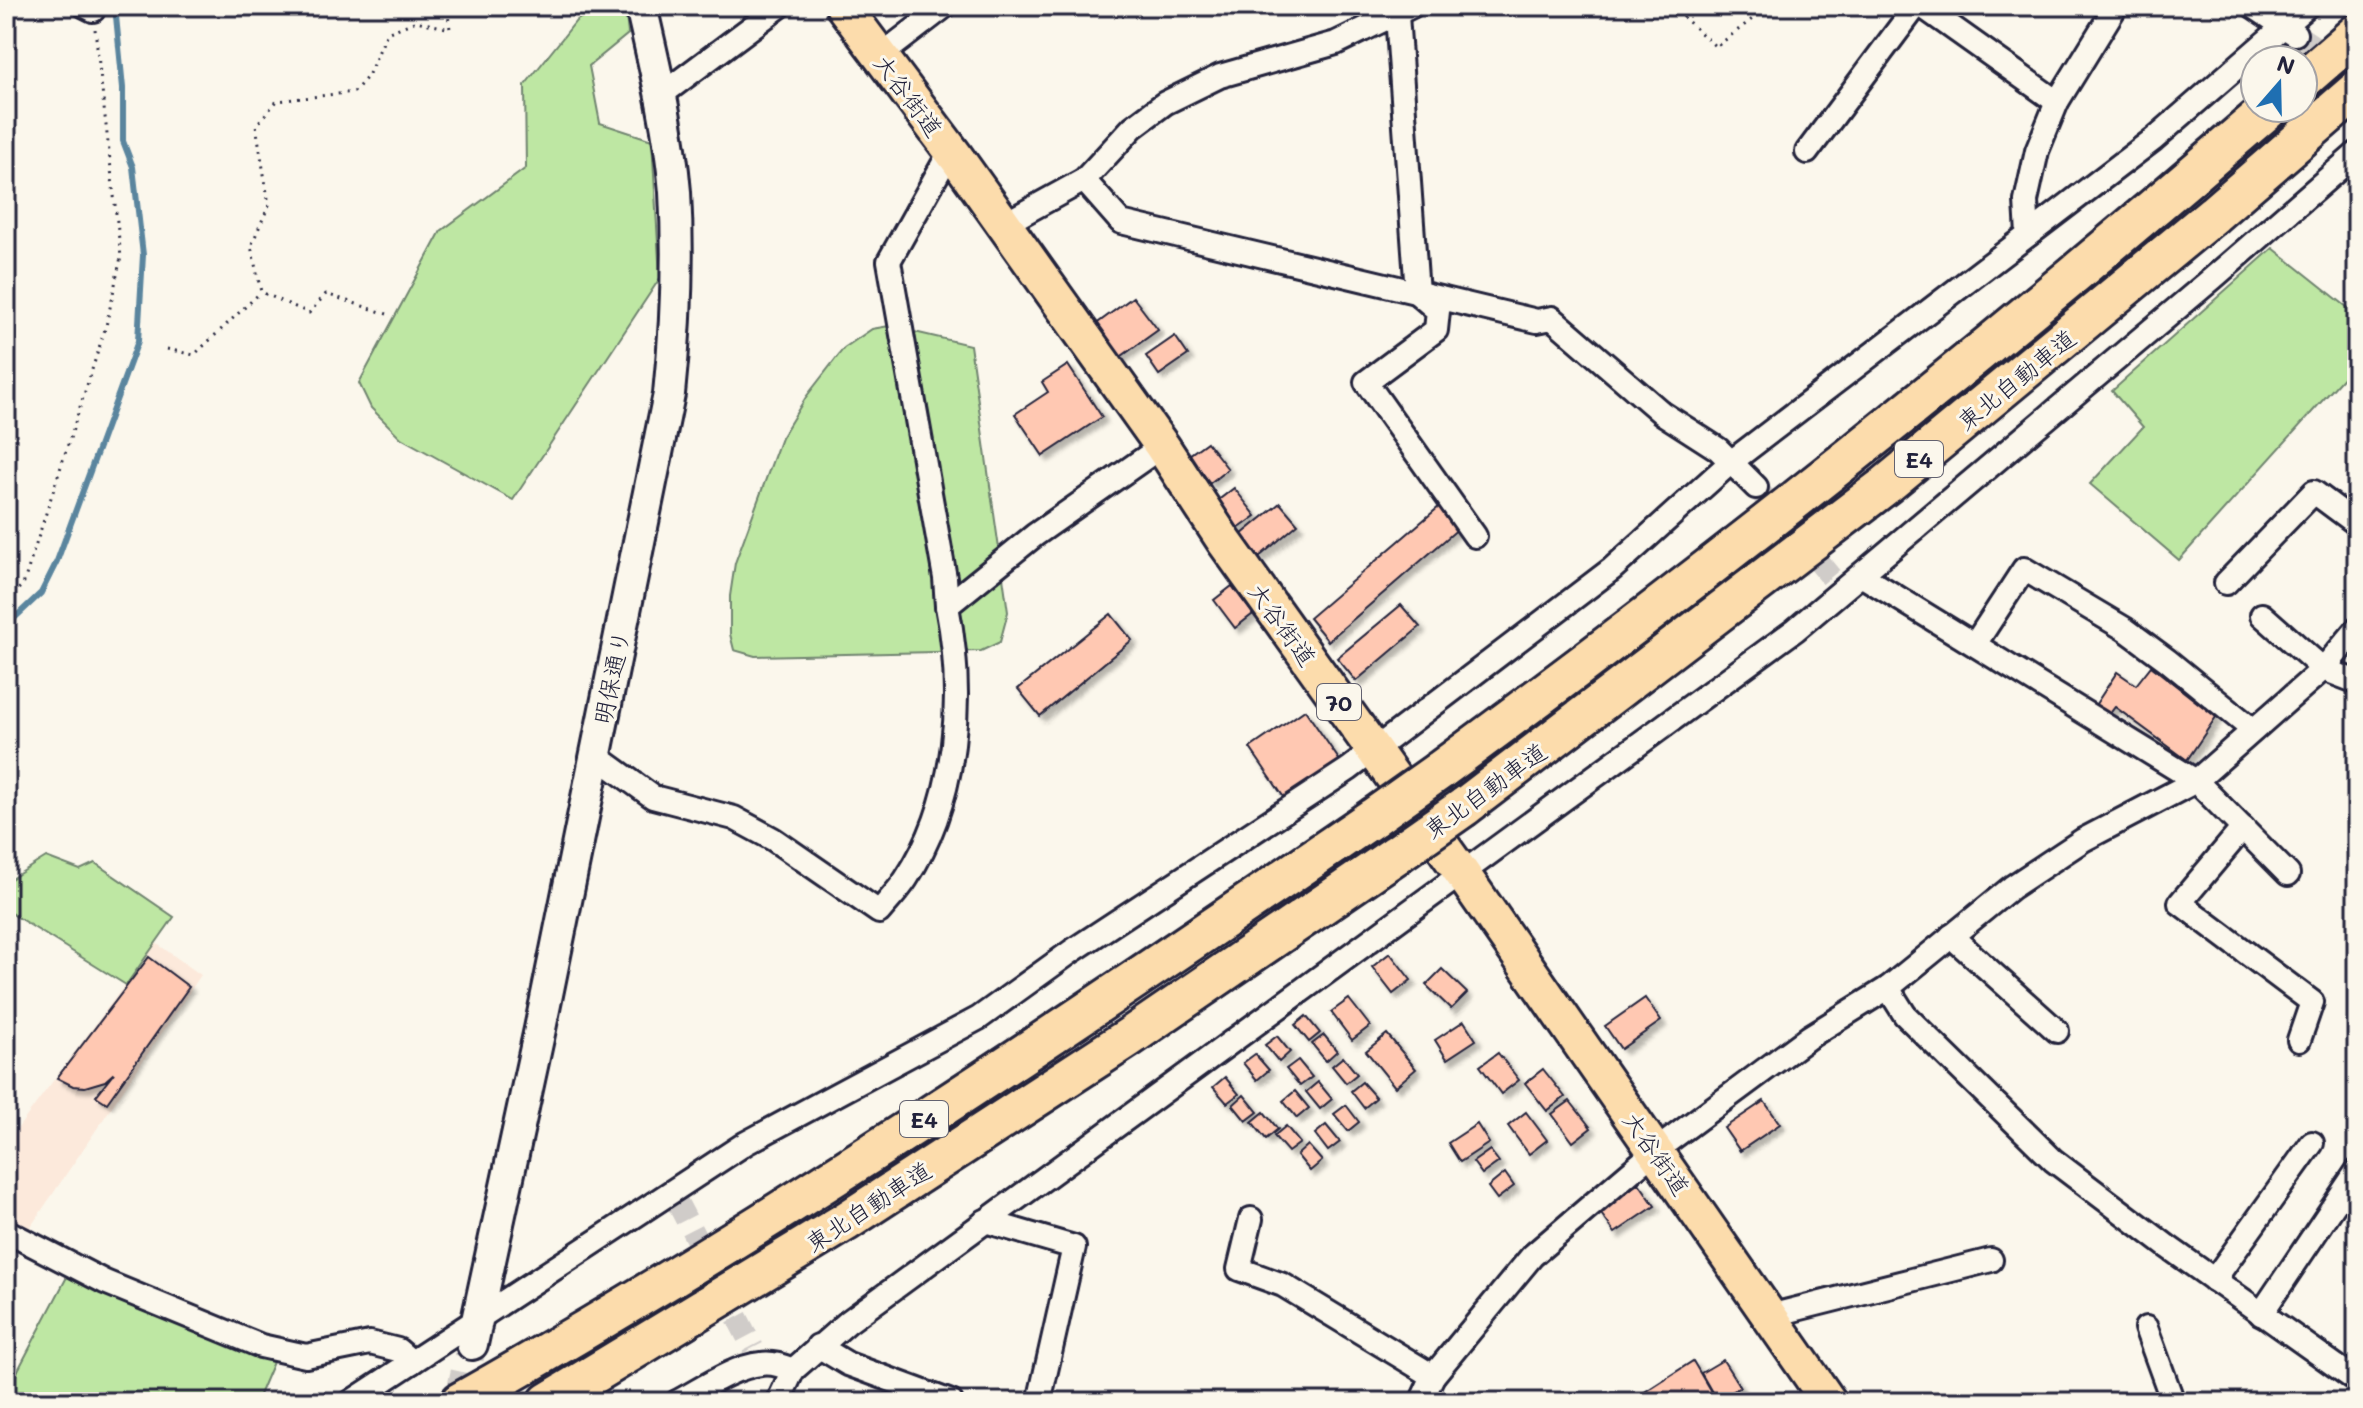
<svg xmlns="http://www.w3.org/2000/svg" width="2363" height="1408" font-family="Mali,'Klee One',sans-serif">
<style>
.built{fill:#fce9db}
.green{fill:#bee7a3;stroke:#70846f;stroke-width:2}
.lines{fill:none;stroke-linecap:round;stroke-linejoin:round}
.stream{stroke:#5a859e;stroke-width:6}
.building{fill:#ffc8b2;stroke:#22223b;stroke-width:2;filter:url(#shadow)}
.street-tunnel{stroke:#d0ccc9;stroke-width:22;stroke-dasharray:22 11;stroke-linecap:butt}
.secondary-tunnel{stroke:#d0ccc9;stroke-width:30;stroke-dasharray:30 15;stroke-linecap:butt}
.street-casing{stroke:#22223b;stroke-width:28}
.secondary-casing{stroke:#22223b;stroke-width:36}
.primary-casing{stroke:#22223b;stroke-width:40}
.highway-casing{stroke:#22223b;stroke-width:44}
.path{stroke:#22223b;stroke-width:3;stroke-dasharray:2 6;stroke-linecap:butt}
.street{stroke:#fbf7ec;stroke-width:22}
.secondary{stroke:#fbf7ec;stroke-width:30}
.primary{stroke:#fcdcac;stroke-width:34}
.highway{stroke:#fcdcac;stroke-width:38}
.highway-bridge-casing{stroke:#22223b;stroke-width:44;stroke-linecap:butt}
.highway-bridge{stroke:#fcdcac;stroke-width:38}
.labels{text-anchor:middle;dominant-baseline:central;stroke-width:6;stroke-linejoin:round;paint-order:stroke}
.shield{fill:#fbf7ec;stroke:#636270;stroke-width:2}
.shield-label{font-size:22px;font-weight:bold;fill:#22223b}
.street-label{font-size:24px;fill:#22223b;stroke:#fbf7ec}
</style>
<defs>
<filter id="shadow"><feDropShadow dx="5" dy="5" stdDeviation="2" flood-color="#0004"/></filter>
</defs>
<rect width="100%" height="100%" fill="#fbf7ec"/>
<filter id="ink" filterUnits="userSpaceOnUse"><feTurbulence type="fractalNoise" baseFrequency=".0125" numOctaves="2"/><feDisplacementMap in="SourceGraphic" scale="16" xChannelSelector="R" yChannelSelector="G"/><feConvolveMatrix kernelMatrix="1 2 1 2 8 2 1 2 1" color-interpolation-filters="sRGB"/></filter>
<g filter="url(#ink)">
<path class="built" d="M 156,943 L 201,975 L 25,1235 L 6,1226 L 6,1144 Z"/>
<g class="green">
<path d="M 598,6 L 625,6 L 628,34 L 589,66 L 600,123 L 652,140 L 660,278 L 513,500 L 401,438 L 371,408 L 359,383 L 441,231 L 526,168 L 525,85 L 576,21 Z"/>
<path d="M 2273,248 L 2357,315 L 2357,362 L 2179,560 L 2090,484 L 2143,427 L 2112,391 Z"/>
<path d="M 889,326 L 970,345 L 1008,612 L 1000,642 L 981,651 L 755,656 L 734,650 L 730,634 L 730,596 L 735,563 L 781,438 L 806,397 L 844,348 L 872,329 Z"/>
<path d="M 46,857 L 80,870 L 95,863 L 174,917 L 126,985 L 6,910 L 6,882 Z"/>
<path d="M 69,1273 L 273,1362 L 256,1402 L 6,1402 L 6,1393 Z"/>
</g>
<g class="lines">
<path class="stream" d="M 6,626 L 41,593 L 57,561 L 138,341 L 143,255 L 133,167 L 123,141 L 123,88 L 115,6"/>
</g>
<g class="building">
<path d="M 1133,297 L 1158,330 L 1119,358 L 1095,325 Z"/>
<path d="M 1175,336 L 1188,355 L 1159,375 L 1146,356 Z"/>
<path d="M 1068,365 L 1102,417 L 1043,456 L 1015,414 L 1048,392 L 1042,382 Z"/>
<path d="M 1207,442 L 1228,469 L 1210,483 L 1189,455 Z"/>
<path d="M 1234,488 L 1256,516 L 1238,529 L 1216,502 Z"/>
<path d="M 1280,503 L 1298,524 L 1259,557 L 1241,535 Z"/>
<path d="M 1440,506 L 1459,528 L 1328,641 L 1309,618 Z"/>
<path d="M 1232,586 L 1253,614 L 1235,628 L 1214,600 Z"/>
<path d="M 1401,605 L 1420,627 L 1356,681 L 1337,658 Z"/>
<path d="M 1111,614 L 1132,640 L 1040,716 L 1018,689 Z"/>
<path d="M 2151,666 L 2216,717 L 2187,760 L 2115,707 L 2105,720 L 2092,710 L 2117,672 L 2136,685 Z"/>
<path d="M 1305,710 L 1340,761 L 1285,799 L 1250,748 Z"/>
<path d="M 1390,953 L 1411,980 L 1393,994 L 1372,967 Z"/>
<path d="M 149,957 L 189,987 L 107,1103 L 96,1096 L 114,1073 L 105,1081 L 85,1087 L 73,1086 L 57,1078 Z"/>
<path d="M 1442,969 L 1467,993 L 1451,1009 L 1426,985 Z"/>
<path d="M 1645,998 L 1661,1021 L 1621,1049 L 1605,1026 Z"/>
<path d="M 1349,999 L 1370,1026 L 1352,1040 L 1331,1012 Z"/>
<path d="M 1306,1016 L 1320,1033 L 1309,1042 L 1295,1025 Z"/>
<path d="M 1464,1021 L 1476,1040 L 1447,1059 L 1435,1040 Z"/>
<path d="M 1387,1034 L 1416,1069 L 1395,1087 L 1366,1051 Z"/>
<path d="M 1324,1035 L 1337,1051 L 1326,1061 L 1312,1044 Z"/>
<path d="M 1277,1036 L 1290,1052 L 1279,1062 L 1265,1045 Z"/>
<path d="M 1498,1053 L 1519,1080 L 1501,1094 L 1480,1066 Z"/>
<path d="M 1255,1054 L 1269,1070 L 1257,1080 L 1243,1063 Z"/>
<path d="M 1343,1057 L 1357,1074 L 1346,1083 L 1332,1066 Z"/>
<path d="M 1298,1060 L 1312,1077 L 1300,1086 L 1286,1069 Z"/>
<path d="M 1543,1069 L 1565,1097 L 1547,1111 L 1525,1083 Z"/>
<path d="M 1225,1077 L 1239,1094 L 1227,1103 L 1213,1087 Z"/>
<path d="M 1318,1082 L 1332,1099 L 1320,1109 L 1306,1092 Z"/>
<path d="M 1362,1082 L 1376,1098 L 1364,1108 L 1351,1091 Z"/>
<path d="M 1295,1091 L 1309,1108 L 1297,1118 L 1283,1101 Z"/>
<path d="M 1244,1095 L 1258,1112 L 1246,1121 L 1233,1105 Z"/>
<path d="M 1570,1101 L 1591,1128 L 1573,1142 L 1552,1114 Z"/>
<path d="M 1764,1101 L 1780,1124 L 1740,1151 L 1724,1128 Z"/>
<path d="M 1346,1105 L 1359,1122 L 1348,1131 L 1334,1114 Z"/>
<path d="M 1264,1112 L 1278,1129 L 1266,1139 L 1252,1122 Z"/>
<path d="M 1526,1112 L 1547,1140 L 1529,1154 L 1508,1126 Z"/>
<path d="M 1477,1124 L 1489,1143 L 1460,1162 L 1448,1143 Z"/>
<path d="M 1326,1125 L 1340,1142 L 1328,1151 L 1315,1134 Z"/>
<path d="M 1286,1126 L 1300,1143 L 1288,1152 L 1274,1136 Z"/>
<path d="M 1308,1145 L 1322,1161 L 1310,1171 L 1297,1155 Z"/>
<path d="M 1490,1150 L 1499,1162 L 1482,1174 L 1473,1162 Z"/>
<path d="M 1505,1173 L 1514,1186 L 1497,1199 L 1488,1187 Z"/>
<path d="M 1639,1183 L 1655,1206 L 1615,1233 L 1599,1211 Z"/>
<path d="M 1723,1360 L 1740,1387 L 1717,1401 L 1701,1373 Z"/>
<path d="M 1693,1361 L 1717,1402 L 1629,1402 Z"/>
</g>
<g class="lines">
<g class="street-tunnel">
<path d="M 2297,35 L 2357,75"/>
<path d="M 1756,487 L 1831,577"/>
<path d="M 676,1200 L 753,1348"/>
</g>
<path class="secondary-tunnel" d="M 459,1402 L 472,1344"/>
<defs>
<g id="street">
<path d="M 85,6 L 93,10"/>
<path d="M 1389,6 L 1397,15 L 1417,293 L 1438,311 L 1436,330 L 1366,382 L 1475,536"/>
<path d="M 1922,6 L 2057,102"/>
<path d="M 2253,6 L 2295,34"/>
<path d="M 880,56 L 945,6"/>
<path d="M 661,95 L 780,6"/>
<path d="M 1807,152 L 1916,6"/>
<path d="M 1084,180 L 1121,222 L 1537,321 L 1552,318 L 1662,413 L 1718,449 L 1756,487"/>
<path d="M 1004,224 L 1084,180 L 1133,127 L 1165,103 L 1220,76 L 1336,43 L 1412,6"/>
<path d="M 2028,235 L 2026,201 L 2037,151 L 2057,102 L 2116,6"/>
<path d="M 1861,575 L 2196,781 L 2288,874"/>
<path d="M 2226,583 L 2314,492 L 2357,524"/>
<path d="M 947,606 L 945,578 L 889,261 L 951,150"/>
<path d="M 2262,615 L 2323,669 L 2357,682"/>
<path d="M 1975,644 L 2024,569 L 2125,629 L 2167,660 L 2253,730"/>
<path d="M 595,755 L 653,797 L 734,818 L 773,839 L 879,912 C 888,901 899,890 906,879 C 958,800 965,696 947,606 L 1035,535 L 1162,446"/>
<path d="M 2243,828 L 2180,903 L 2312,1002 L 2299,1040"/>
<path d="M 1951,936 L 2057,1031"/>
<path d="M 1888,988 L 1905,1015 L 2053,1160 L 2168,1247 L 2357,1381"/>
<path d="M 1251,1219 L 1239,1269 L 1283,1285 L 1433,1376"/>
<path d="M 985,1221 L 1074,1247 L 1039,1402"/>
<path d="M 6,1231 L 105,1282 L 261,1346 L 306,1356 L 370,1343 L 398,1350 L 412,1362"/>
<path d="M 2214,1280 L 2312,1143"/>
<path d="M 2261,1314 L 2357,1171"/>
<path d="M 1769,1316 L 1991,1260"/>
<path d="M 2146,1328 L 2173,1402"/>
<path d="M 818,1346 L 848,1364 L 951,1402"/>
<path d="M 351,1402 L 746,1143 L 979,1018 L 1072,951 L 1349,769 L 1612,569 L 1731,462 L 2154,139 L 2307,6"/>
<path d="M 677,1402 C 702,1389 732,1367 761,1364 C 772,1362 783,1366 793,1370 L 848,1322 L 1795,630 L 2213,278 L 2357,153"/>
<path d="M 778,1402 L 793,1370"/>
<path d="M 1421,1402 L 1433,1376 L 1532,1256 L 1655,1151 L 1809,1037 L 1888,988 L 2012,887 L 2083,840 L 2196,781 L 2323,669 L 2357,629"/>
</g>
<path id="secondary" d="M 472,1344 L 540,1029 L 669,394 C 676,327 679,260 675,192 C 670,130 655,67 641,6"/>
<path id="primary" d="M 843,6 L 956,157 L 1162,446 L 1224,541 L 1461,872 L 1829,1402"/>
<g id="highway">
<path d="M 2303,80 L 2357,33"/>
<path d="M 1439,771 C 1725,561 2002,340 2270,108"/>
<path d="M 1464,807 L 1886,485 L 2214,214 L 2357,90"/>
<path d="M 460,1402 C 776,1224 1076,1021 1374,817"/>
<path d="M 548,1402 L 845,1222 L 1128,1038 L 1397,854"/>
</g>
</defs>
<use href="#street" class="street-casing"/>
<use href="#secondary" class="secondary-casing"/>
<use href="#primary" class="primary-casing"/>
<use href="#highway" class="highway-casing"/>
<g class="path">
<path d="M 1671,6 L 1716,47 L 1764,10"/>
<path d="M 387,314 L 326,294 L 309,313 L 261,292 L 251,246 L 269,205 L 256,125 L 277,101 L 354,92 L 368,76 L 387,33 L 416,21 L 450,29 L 447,6"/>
<path d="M 167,349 L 194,355 L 261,292"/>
<path d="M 6,599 L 23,585 L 106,326 L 121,257 L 95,29"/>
</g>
<use href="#street" class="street"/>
<use href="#secondary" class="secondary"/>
<use href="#primary" class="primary"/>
<use href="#highway" class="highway"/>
<defs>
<g id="highway-bridge">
<path d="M 1374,817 L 1439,771"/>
<path d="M 1397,854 L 1464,807"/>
</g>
</defs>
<use href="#highway-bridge" class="highway-bridge-casing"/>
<use href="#highway-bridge" class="highway-bridge"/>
</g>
</g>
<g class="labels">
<g class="shield">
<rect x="1895" y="441" width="48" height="36" rx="6"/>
<rect x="1317" y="684" width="44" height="36" rx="6"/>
<rect x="900" y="1101" width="48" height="36" rx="6"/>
</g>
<g class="shield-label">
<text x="1919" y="459">E4</text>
<text x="1339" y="702">70</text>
<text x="924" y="1119">E4</text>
</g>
<g class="street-label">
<text transform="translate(909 95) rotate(53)">大谷街道</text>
<text transform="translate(2016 379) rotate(-39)">東北自動車道</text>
<text transform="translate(1283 624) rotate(54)">大谷街道</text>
<text transform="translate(611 677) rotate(-78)">明保通り</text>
<text transform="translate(1485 790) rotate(-36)">東北自動車道</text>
<text transform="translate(1657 1153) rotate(55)">大谷街道</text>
<text transform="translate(868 1206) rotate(-33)">東北自動車道</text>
</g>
</g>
<rect width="2363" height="1408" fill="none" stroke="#fbf7ec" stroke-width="32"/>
<rect x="16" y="16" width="2331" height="1376" fill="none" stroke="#22223b" stroke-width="3" filter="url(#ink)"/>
<g transform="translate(2279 84) rotate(20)"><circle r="38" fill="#fbf7ec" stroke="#a4a2a5" stroke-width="2"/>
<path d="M0-6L14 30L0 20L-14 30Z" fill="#1f6fb2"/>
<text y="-12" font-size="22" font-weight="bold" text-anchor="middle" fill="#22223b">N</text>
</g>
</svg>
